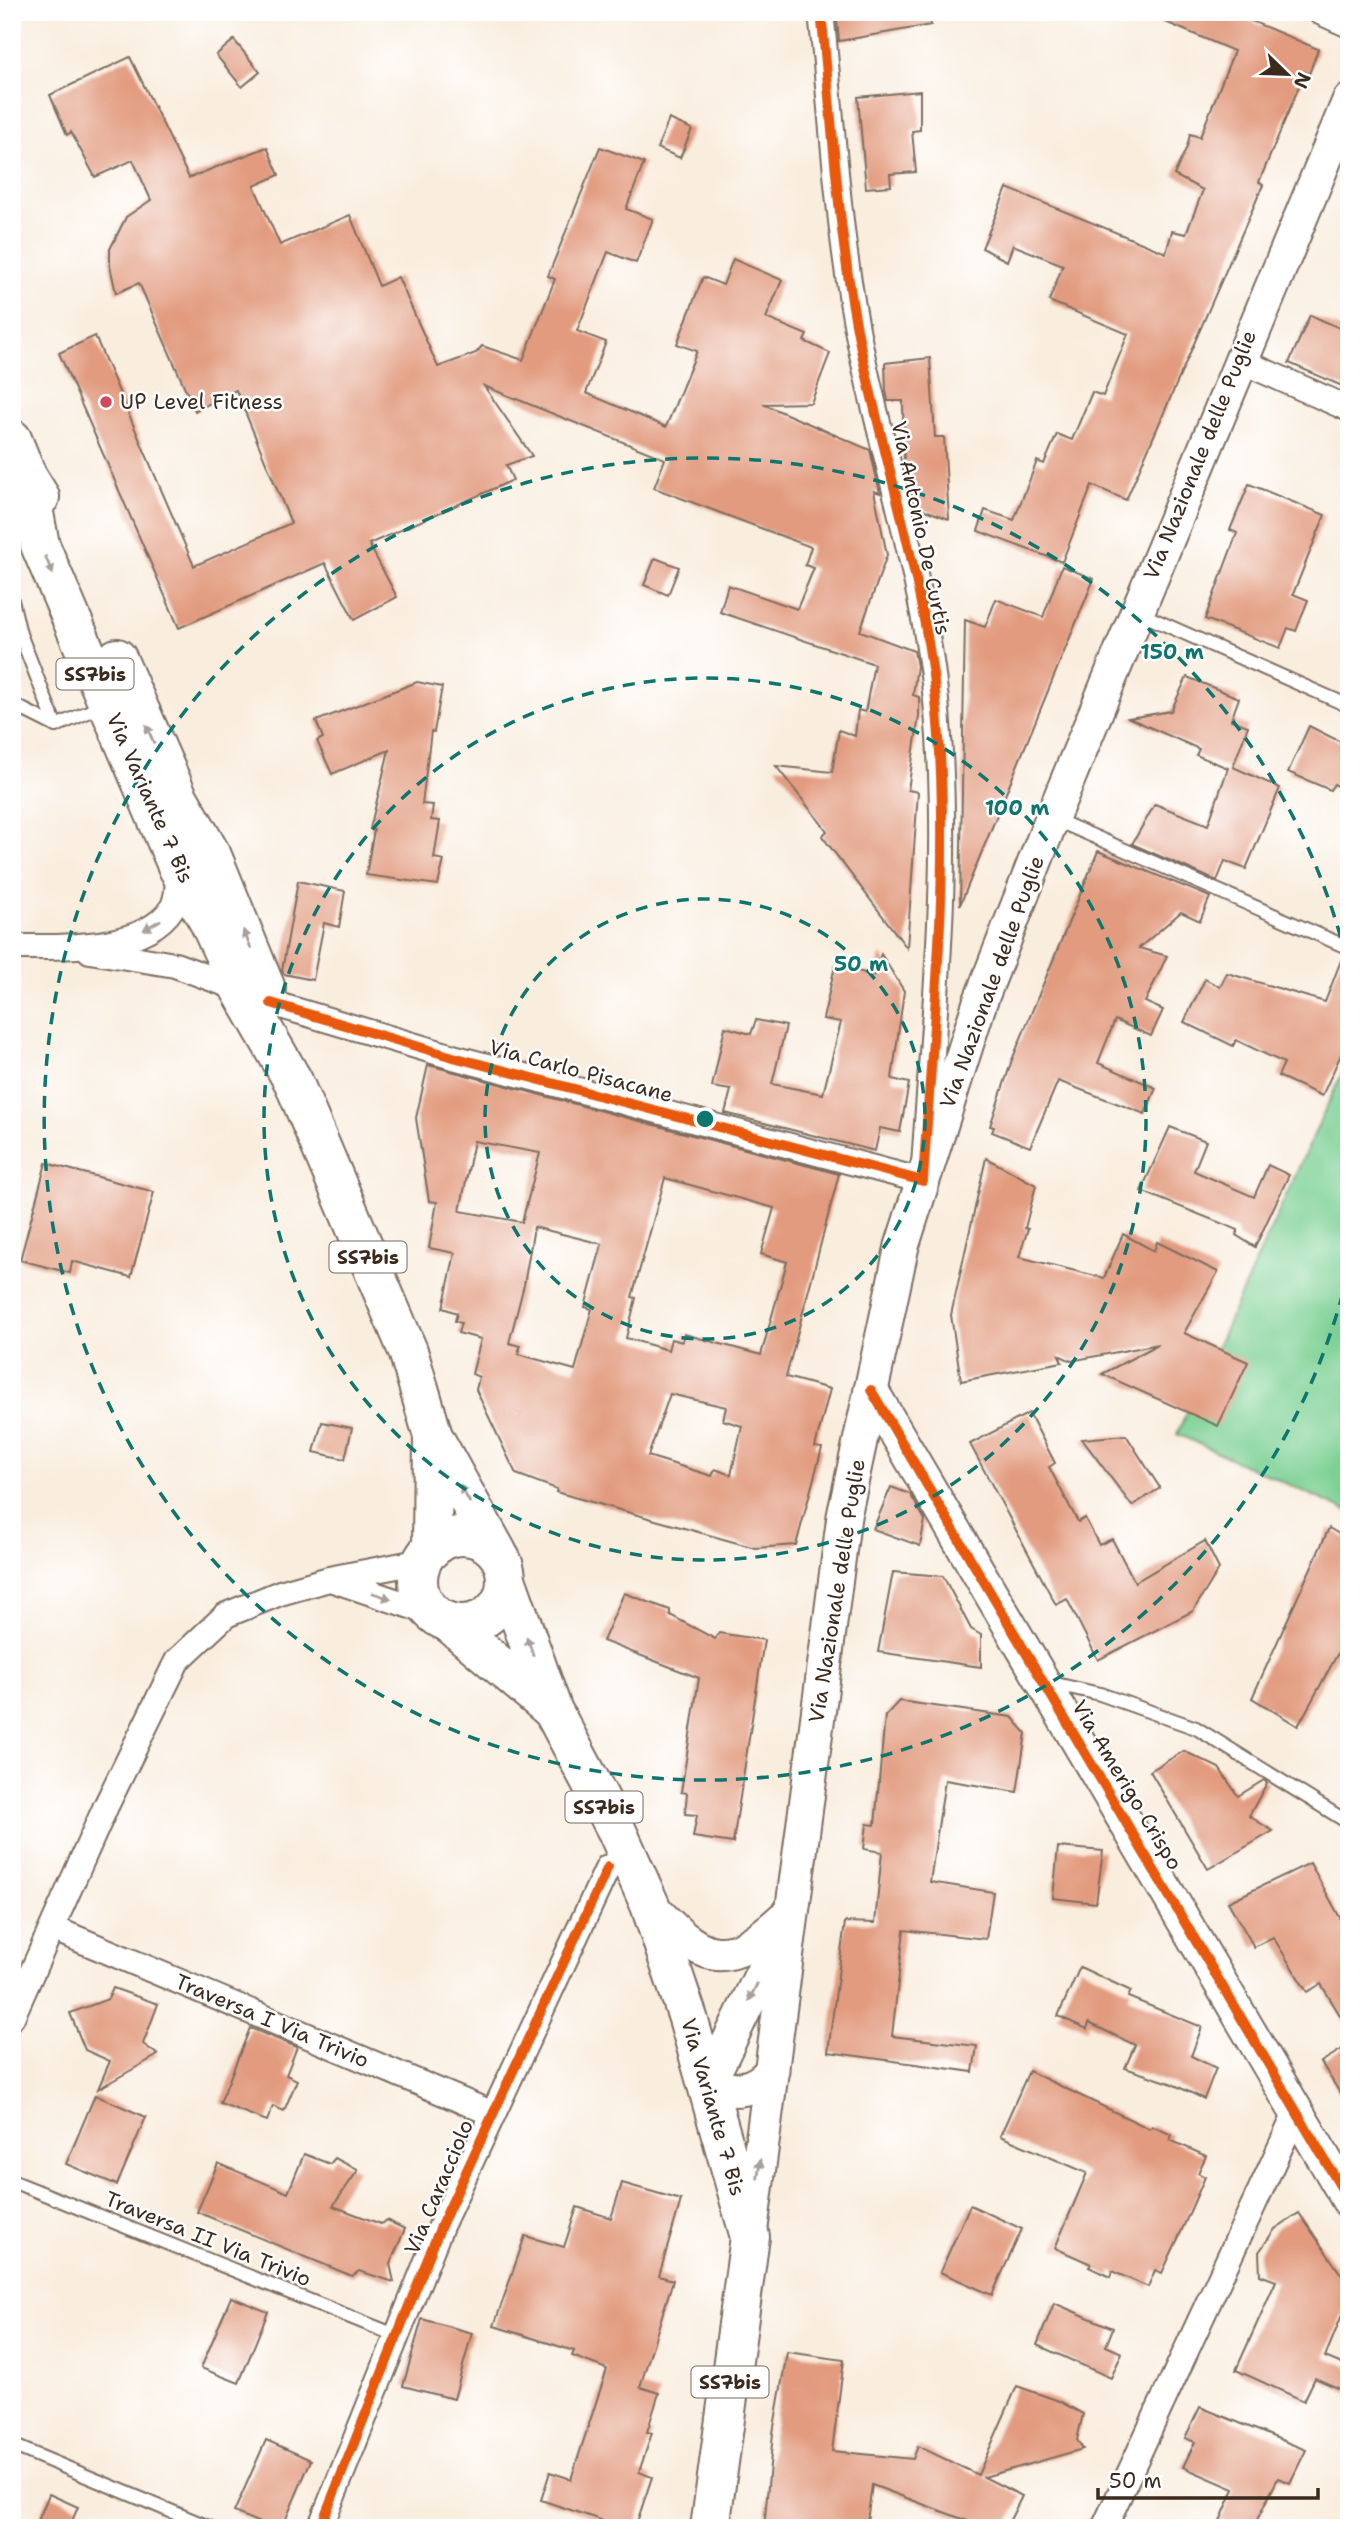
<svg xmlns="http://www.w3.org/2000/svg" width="1361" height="2540" font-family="'Shantell Sans',sans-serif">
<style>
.green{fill:#7cd093;stroke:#5c7d58;stroke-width:2}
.building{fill:#e29b7f;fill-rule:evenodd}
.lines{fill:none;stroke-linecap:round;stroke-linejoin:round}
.lane-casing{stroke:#7e6e61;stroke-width:16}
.street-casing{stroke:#7e6e61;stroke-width:28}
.secondary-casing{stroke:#7e6e61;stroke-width:37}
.primary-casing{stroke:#7e6e61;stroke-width:42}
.lane{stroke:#fff;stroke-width:12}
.street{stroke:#fff;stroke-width:24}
.secondary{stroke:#fff;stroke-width:33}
.primary{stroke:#fff;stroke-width:38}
.cycleway-casing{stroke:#fff;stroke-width:15}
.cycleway{stroke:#e8590c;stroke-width:10}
.oneway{fill:#a79f9a}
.ring{fill:none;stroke:#0f766e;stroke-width:3.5;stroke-dasharray:12 9}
.poi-dot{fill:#d1495b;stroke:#fff;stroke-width:2.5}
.labels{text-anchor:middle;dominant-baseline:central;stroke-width:5;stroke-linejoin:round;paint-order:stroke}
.shield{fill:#fff;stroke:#766a62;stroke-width:2}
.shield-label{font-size:19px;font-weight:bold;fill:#3b2a1e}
.poi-label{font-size:21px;fill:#3b2a1e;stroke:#fff;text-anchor:start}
.street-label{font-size:21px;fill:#3b2a1e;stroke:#fff}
.centre{fill:#0f766e;stroke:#fff;stroke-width:3.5}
.ring-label{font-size:21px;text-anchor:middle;font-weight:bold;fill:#0f766e;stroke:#fff;stroke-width:5;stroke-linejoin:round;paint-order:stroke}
</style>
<rect width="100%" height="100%" fill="#fff"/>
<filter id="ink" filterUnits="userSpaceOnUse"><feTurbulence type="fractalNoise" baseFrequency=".0143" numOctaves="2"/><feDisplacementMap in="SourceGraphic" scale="14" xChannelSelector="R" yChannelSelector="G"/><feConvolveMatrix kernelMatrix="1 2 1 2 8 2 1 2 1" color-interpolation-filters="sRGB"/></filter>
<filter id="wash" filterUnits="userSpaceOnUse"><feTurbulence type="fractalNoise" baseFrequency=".00686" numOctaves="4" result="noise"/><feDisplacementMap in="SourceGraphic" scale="28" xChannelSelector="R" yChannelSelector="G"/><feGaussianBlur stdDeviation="1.57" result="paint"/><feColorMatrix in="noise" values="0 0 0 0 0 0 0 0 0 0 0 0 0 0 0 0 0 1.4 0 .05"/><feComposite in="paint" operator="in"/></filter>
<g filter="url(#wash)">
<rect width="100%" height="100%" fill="#f9edde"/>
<path class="green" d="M 1349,1058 L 1349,1512 L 1177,1434 Z"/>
<g id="blocks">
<g class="building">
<path d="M 836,12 L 930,12 L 931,25 L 839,41 Z"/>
<path d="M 1142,12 L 1230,12 L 1318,49 L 1309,74 L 1305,72 L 1259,182 L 1263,185 L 1126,500 L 1092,485 L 1062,562 L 978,531 L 985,510 L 1014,520 L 1037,461 L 1044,464 L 1057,434 L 1072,440 L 1092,392 L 1103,396 L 1128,334 L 1049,301 L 1063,265 L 1013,245 L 1007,261 L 982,248 L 1007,188 L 1166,253 L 1172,231 L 1186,234 L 1203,190 L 1174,175 L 1187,147 L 1190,134 L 1200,137 L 1234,51 Z"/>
<path d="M 234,40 L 260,72 L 242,87 L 216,55 Z"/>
<path d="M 130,57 L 189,178 L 267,147 L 279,175 L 254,186 L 280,245 L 350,215 L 379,286 L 398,277 L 438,367 L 476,353 L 482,346 L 523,360 L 555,279 L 548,276 L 600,147 L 644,163 L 626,209 L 653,219 L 636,263 L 608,252 L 577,331 L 606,342 L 586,393 L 666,427 L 697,351 L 677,344 L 703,277 L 723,285 L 733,259 L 782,280 L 766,318 L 807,335 L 804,341 L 830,353 L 811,403 L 763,404 L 870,450 L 880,493 L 874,491 L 887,555 L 860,631 L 914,651 L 917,666 L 913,695 L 919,697 L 919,716 L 908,790 L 918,792 L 907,948 L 822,836 L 827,831 L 776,766 L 832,772 L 839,730 L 855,736 L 858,710 L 865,712 L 874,664 L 720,612 L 728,585 L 797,609 L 814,568 L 805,565 L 811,547 L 654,488 L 665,459 L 484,386 L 532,456 L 506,465 L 513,480 L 369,544 L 397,597 L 354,620 L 325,563 L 179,628 L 59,353 L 95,336 L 194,566 L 291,523 L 236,390 L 195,411 L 139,283 L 116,293 L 110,266 L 110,249 L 126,217 L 151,200 L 133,160 L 95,177 L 71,132 L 67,135 L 50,95 Z"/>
<path d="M 920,91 L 920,130 L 912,131 L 916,172 L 890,174 L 891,186 L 866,188 L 858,97 Z"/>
<path d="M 669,119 L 692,129 L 680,158 L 657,148 Z"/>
<path d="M 1310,315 L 1349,332 L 1349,389 L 1289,363 Z"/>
<path d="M 930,358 L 935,437 L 944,437 L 949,519 L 914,506 L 904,465 L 903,401 L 888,401 L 886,391 L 885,363 Z"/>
<path d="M 1249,484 L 1325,515 L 1293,594 L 1308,600 L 1296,631 L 1288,628 L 1280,648 L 1205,619 L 1237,533 L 1230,530 Z"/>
<path d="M 655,558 L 679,567 L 668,595 L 644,585 Z"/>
<path d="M 1062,566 L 1094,579 L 960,905 L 965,620 L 985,627 L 996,599 L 1043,617 Z"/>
<path d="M 1187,677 L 1239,698 L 1231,720 L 1248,726 L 1233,767 L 1280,788 L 1246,869 L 1225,861 L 1217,881 L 1132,844 L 1155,804 L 1208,825 L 1228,768 L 1196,755 L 1199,749 L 1129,718 L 1171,711 Z"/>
<path d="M 417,682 L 442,687 L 434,732 L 431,731 L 422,804 L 433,805 L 431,820 L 440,821 L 434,858 L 444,860 L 438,885 L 366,875 L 374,830 L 370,829 L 389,750 L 332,774 L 317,741 L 323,738 L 316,721 Z"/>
<path d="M 1309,726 L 1349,746 L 1349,792 L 1334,784 L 1330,790 L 1288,772 Z"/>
<path d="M 1098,851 L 1210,897 L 1200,921 L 1181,912 L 1139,948 L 1167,956 L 1145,1002 L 1163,1010 L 1151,1036 L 1115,1020 L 1098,1063 L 1156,1088 L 1145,1114 L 1058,1081 L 1030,1147 L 992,1132 L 994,1127 L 990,1126 L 1012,1060 Z"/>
<path d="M 298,881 L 345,891 L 339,927 L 324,923 L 313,980 L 284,974 L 282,971 Z"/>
<path d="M 881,954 L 904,991 L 892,1079 L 909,1083 L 900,1132 L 880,1128 L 875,1151 L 725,1113 L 731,1090 L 712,1087 L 725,1027 L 751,1034 L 756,1020 L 786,1026 L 772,1084 L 823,1094 L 841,1022 L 823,1019 L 835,966 L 874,975 Z"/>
<path d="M 1343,955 L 1349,957 L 1349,1037 L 1322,1096 L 1278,1076 L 1284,1063 L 1236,1040 L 1233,1046 L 1184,1022 L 1205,979 L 1220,987 L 1227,973 L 1325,1002 Z"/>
<path d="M 428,1065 L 839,1174 L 786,1377 L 830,1389 L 815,1447 L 822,1448 L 796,1545 L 755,1548 L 556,1492 L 557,1489 L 516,1474 L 476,1390 L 479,1377 L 472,1374 L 481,1339 L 458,1333 L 461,1323 L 455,1321 L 457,1313 L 443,1308 L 455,1253 L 429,1248 L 437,1202 L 429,1201 L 416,1118 ZM 474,1141 L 540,1153 L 522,1222 L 460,1211 ZM 665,1178 L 774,1208 L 761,1254 L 787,1262 L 761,1355 L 684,1334 L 682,1342 L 671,1339 L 668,1350 L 626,1338 L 636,1298 L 632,1297 ZM 534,1227 L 602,1244 L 585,1307 L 592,1309 L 575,1370 L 518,1354 L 520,1346 L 509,1343 L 524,1285 ZM 670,1394 L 726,1407 L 723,1420 L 742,1426 L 731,1475 L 715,1469 L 712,1476 L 648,1456 Z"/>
<path d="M 1170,1127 L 1206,1141 L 1194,1171 L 1254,1197 L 1268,1165 L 1289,1175 L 1255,1247 L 1236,1235 L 1238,1230 L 1141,1191 Z"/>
<path d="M 986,1158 L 1036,1185 L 1025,1228 L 1028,1229 L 1019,1257 L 1104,1278 L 1123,1234 L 1154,1251 L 1157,1242 L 1218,1272 L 1184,1333 L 1248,1362 L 1218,1426 L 1102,1374 L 1159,1344 L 1071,1361 L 1059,1355 L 1062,1362 L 961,1381 L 951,1315 Z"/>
<path d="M 46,1163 L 154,1192 L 131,1277 L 72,1261 L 70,1273 L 20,1260 Z"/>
<path d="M 1029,1413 L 1055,1463 L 1049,1467 L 1078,1522 L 1085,1518 L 1099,1545 L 1112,1539 L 1135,1582 L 1205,1541 L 1219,1569 L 1193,1611 L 1098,1660 L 1067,1599 L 1056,1605 L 970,1444 Z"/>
<path d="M 322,1422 L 352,1428 L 345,1459 L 314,1452 Z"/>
<path d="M 1126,1435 L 1160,1488 L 1132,1506 L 1082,1439 Z"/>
<path d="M 891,1487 L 910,1494 L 925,1520 L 920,1546 L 873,1529 Z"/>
<path d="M 1329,1528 L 1349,1540 L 1349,1633 L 1298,1726 L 1252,1698 Z"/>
<path d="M 893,1572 L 943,1576 L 971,1629 L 981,1635 L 981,1667 L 878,1652 Z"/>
<path d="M 624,1593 L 670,1610 L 670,1615 L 715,1639 L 719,1633 L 764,1640 L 733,1843 L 693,1837 L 697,1815 L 685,1814 L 687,1793 L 681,1792 L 699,1678 L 603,1641 Z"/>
<path d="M 899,1701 L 1012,1717 L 1026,1733 L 1017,1792 L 945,1780 L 930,1882 L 993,1892 L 986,1939 L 904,1930 L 892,2036 L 977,2046 L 973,2072 L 828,2052 L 845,1922 L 875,1923 L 882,1852 L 864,1849 L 867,1824 L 875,1825 L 885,1716 Z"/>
<path d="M 1184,1751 L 1219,1768 L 1238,1796 L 1264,1780 L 1267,1783 L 1249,1816 L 1273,1831 L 1208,1869 L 1150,1771 Z"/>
<path d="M 1058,1847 L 1103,1851 L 1096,1903 L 1053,1898 Z"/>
<path d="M 1310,1863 L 1349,1934 L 1349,2030 L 1321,1984 L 1307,1992 L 1273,1937 L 1254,1947 L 1228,1902 Z"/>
<path d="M 1080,1967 L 1131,1991 L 1128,1997 L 1202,2027 L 1191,2056 L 1216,2068 L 1204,2099 L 1170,2083 L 1125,2068 L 1135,2045 L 1089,2023 L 1087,2029 L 1058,2016 Z"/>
<path d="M 113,1988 L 158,2004 L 143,2044 L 158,2055 L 98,2089 L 110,2061 L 85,2050 L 70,2013 L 108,1999 Z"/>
<path d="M 250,2028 L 297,2047 L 286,2075 L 297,2080 L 284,2111 L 273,2106 L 267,2121 L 220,2103 Z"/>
<path d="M 1349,2045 L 1349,2108 L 1321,2062 Z"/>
<path d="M 1029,2071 L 1150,2129 L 1152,2126 L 1172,2135 L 1170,2140 L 1206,2156 L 1198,2173 L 1205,2177 L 1181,2232 L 1162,2273 L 1155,2270 L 1148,2287 L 1112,2271 L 1110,2277 L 1089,2267 L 1091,2264 L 1055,2248 L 1087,2173 L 1000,2136 Z"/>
<path d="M 95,2095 L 146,2117 L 117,2185 L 66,2164 Z"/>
<path d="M 304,2154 L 330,2164 L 335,2158 L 358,2170 L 333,2206 L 381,2224 L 386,2220 L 405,2229 L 390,2264 L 394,2282 L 359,2271 L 352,2276 L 197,2212 L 218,2163 L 288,2193 Z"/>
<path d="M 622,2183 L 681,2200 L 659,2276 L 673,2280 L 640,2387 L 659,2393 L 647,2432 L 652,2433 L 639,2472 L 652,2477 L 635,2528 L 598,2528 L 601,2520 L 541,2500 L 550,2472 L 571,2479 L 607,2369 L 572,2356 L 574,2351 L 494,2326 L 525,2236 L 564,2247 L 577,2207 L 611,2218 Z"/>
<path d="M 970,2205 L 1022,2229 L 992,2295 L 940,2272 Z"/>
<path d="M 1299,2213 L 1349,2286 L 1349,2298 L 1325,2357 L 1349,2367 L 1349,2393 L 1315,2378 L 1304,2401 L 1236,2370 L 1276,2281 L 1260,2275 L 1259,2252 L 1275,2229 Z"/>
<path d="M 231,2297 L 268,2312 L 239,2383 L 201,2368 Z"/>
<path d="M 1054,2303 L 1113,2328 L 1106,2346 L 1122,2353 L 1111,2378 L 1037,2345 Z"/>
<path d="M 422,2319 L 472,2333 L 454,2399 L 403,2386 Z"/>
<path d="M 787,2352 L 844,2360 L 832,2451 L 913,2459 L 918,2446 L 978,2475 L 1017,2386 L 1059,2401 L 1083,2414 L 1077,2440 L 1083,2449 L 984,2477 L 1022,2496 L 1006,2528 L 986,2528 L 872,2485 L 866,2528 L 764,2528 L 773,2433 Z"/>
<path d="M 1200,2407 L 1306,2450 L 1290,2483 L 1278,2478 L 1253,2528 L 1217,2528 L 1234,2489 L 1183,2467 L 1195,2442 L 1185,2438 Z"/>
<path d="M 266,2440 L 311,2460 L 282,2528 L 271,2528 L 234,2512 Z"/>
<path d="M 49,2494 L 78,2507 L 69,2528 L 35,2528 Z"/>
</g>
</g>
</g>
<g filter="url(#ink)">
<use href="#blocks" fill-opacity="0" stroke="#7e6e61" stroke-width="2"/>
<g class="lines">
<defs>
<g id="lane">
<path d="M 12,600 L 20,634 L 56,726"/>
<path d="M 1139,613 L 1349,706"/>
<path d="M 12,704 L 56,726"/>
<path d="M 56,726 L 104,705"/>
<path d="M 1054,819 L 1349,948"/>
<path d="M 1051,1683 L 1100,1694 L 1196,1728 L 1349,1823"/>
<path d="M 12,2181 L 390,2333"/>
<path d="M 12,2445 L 211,2528"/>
</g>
<g id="street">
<path d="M 1320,12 L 1349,25"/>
<path d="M 1239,360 L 1349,409"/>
<path d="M 12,947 C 58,947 144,952 172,908 C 178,898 178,882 178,871"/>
<path d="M 90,951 L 175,965 L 240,989"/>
<path d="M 271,1003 L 453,1057 L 923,1181 C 933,1022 952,861 936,701 C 924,583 887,470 862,354 C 838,242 833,126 821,12"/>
<path d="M 330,1579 L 434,1614"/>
<path d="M 52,1928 L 491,2113"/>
<path d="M 12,2017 L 106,1806 L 177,1661 L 226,1615 L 280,1593 L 329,1579 L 423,1561"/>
<path d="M 320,2528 L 441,2226 L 608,1867"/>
<path d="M 1104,2528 L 1297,2111"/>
</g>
<g id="secondary">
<path d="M 871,1390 L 1349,2201"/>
<path d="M 650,1905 C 702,1961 724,1973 784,1918"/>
<path d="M 772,2070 C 755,2092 734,2092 707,2087 L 780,1936"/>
<path d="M 750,2235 L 844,1516 L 902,1246 L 980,1002 L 1052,818 L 1349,101"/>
</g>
<g id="primary">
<path d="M 12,439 L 27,476 L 40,497"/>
<path d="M 27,476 L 40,545 L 178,868 L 209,922 L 240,989 L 293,1081 L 408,1351 L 433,1436 L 432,1549"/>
<path d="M 117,658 L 178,797 L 212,856 L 266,989"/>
<path d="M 434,1438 L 497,1552"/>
<circle cx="462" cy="1580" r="44"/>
<path d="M 506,1579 L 553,1711 L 617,1831 L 650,1905 L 688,2018 L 750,2237 L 710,2528"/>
<path d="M 447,1621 L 552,1710"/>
</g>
</defs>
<use href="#lane" class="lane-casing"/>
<use href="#street" class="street-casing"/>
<use href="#secondary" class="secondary-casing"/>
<use href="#primary" class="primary-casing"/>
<use href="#lane" class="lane"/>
<use href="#street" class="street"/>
<use href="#secondary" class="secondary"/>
<use href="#primary" class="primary"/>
<defs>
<g id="cycleway">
<path d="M 271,1003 L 453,1057 L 923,1181 C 933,1022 952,861 936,701 C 924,583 887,470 862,354 C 838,242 833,126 821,12"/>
<path d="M 871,1390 L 1349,2201"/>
<path d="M 320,2528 L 441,2226 L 608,1867"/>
</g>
</defs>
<use href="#cycleway" class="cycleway-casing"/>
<use href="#cycleway" class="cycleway"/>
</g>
<defs><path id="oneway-solid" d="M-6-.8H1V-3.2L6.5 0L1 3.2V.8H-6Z" transform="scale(1.75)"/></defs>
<g class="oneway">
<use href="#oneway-solid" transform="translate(49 565) rotate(67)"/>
<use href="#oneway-solid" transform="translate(150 734) rotate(-114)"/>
<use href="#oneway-solid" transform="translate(152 925) rotate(150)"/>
<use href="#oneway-solid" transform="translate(247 939) rotate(-113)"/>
<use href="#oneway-solid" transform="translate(465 1494) rotate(-119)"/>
<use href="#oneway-solid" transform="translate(382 1596) rotate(18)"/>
<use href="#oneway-solid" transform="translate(530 1646) rotate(-109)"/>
<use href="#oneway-solid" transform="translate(753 1992) rotate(116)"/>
<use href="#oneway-solid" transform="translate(759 2169) rotate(-82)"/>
</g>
</g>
<g class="ring">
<circle cx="705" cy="1119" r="220"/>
<circle cx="705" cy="1119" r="441"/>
<path d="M1348 1273A661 661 0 1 1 1348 965"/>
</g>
<circle class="poi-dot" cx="106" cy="402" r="7"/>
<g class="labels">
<g class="shield">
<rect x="56.5" y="658.5" width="77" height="31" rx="5"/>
<rect x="329.5" y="1241.5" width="77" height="31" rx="5"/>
<rect x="565.5" y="1791.5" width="77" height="31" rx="5"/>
<rect x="691.5" y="2366.5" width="77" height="31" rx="5"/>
</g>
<g class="shield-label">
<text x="95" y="674">SS7bis</text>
<text x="368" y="1257">SS7bis</text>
<text x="604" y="1807">SS7bis</text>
<text x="730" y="2382">SS7bis</text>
</g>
<g class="poi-label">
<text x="120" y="402">UP Level Fitness</text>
</g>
<g class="street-label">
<text transform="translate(1200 455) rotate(-68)">Via Nazionale delle Puglie</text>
<text transform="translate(921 528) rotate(78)">Via Antonio De Curtis</text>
<text transform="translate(150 798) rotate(66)">Via Variante 7 Bis</text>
<text transform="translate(992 982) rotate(-70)">Via Nazionale delle Puglie</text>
<text transform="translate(581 1071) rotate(15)">Via Carlo Pisacane</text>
<text transform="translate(837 1591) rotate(-81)">Via Nazionale delle Puglie</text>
<text transform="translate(1127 1785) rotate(59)">Via Amerigo Crispo</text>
<text transform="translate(272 2021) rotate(23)">Traversa I Via Trivio</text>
<text transform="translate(713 2107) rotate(74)">Via Variante 7 Bis</text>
<text transform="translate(439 2187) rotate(-67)">Via Caracciolo</text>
<text transform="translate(208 2239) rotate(22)">Traversa II Via Trivio</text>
</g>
</g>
<circle cx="705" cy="1119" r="10" class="centre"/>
<g class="ring-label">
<text x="1172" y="659">150 m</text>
<text x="1017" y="815">100 m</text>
<text x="861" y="971">50 m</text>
</g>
<rect width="1361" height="2540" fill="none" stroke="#fff" stroke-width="42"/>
<g transform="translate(1287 74) rotate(113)" stroke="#ffffff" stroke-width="5" paint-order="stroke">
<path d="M0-5L12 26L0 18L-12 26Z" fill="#3b2a1e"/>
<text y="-10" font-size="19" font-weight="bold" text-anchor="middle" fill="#3b2a1e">N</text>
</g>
<path d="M1098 2488v10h220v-10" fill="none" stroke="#3b2a1e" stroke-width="3.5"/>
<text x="1109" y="2488" font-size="21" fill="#3b2a1e" stroke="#ffffff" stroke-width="5" paint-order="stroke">50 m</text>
</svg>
